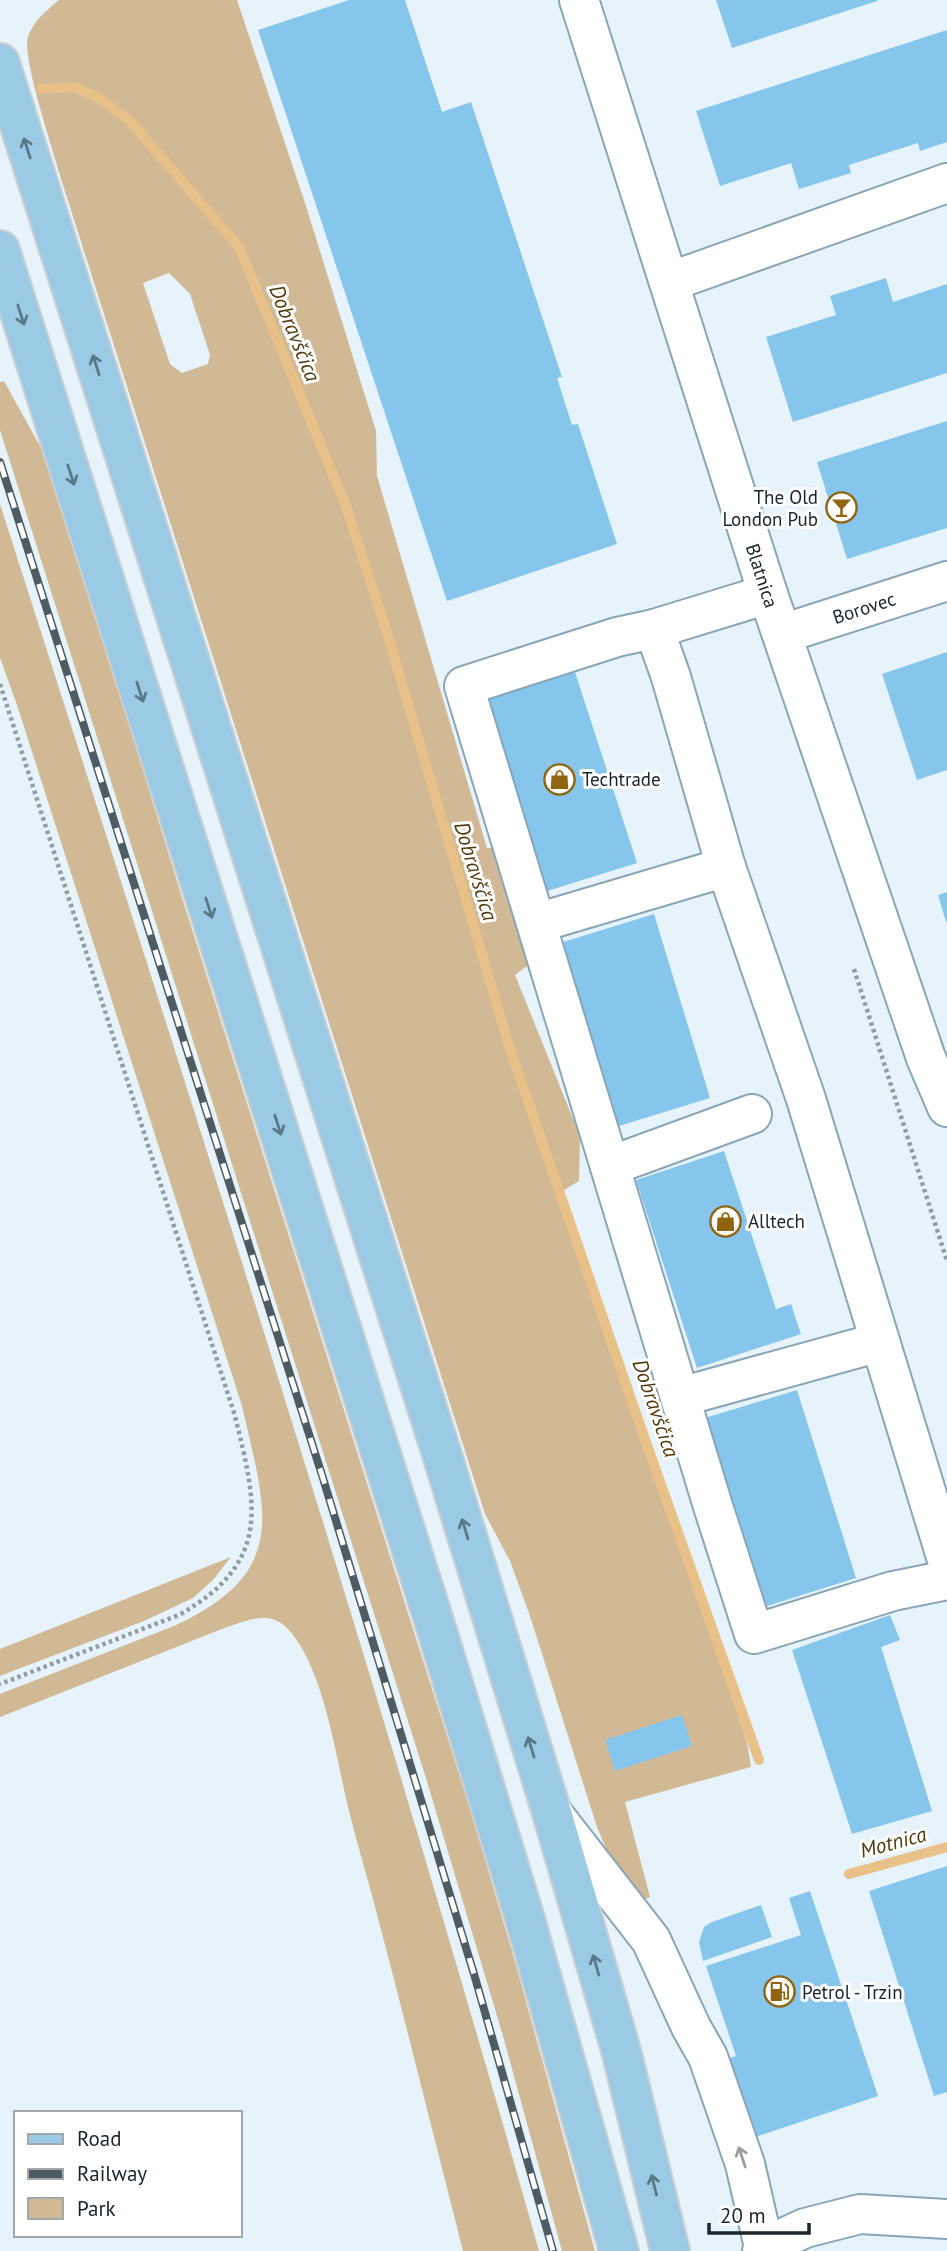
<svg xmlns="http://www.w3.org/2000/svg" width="947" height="2251" font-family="'PT Sans',sans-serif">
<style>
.green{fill:#d1b995;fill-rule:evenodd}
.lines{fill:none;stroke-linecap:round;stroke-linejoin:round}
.stream{stroke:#e7c187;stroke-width:10}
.building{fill:#86c6ed}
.minor-casing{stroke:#89a6b8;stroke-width:42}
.major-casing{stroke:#cdcfd1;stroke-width:42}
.path{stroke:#919da4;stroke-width:4.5;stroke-dasharray:3.5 3.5;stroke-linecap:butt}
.minor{stroke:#fff;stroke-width:38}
.major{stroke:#9bcae5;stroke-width:38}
.rail-casing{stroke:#4f5b62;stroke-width:8}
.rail{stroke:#fff;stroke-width:5;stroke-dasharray:16;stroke-linecap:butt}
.oneway{stroke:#5a7888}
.oneway2{stroke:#989da0}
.labels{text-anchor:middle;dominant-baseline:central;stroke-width:6;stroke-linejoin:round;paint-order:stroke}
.poi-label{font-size:19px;fill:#1a252c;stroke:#fff;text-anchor:start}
.street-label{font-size:19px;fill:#1a252c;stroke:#fff}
.water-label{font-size:21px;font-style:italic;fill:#53390a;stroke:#fff}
</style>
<rect width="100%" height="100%" fill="#e7f3fa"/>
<g class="green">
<path d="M 59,0 L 237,0 L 306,206 L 376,431 L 377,476 L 487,848 L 510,848 L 543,954 L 515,975 L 580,1136 L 579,1181 L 561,1192 L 747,1742 L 751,1767 L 625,1802 L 650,1897 L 639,1902 L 615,1870 L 597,1827 L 529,1613 L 510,1561 L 485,1514 L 63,185 C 56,159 21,56 28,37 C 33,21 47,10 59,0 ZM 169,273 L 190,294 L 210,355 L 208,364 L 182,373 L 170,364 L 143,283 Z"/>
<path d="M 4,381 L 45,455 L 61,504 L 184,904 L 470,1809 L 514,1958 L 595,2251 L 562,2251 L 503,2036 L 425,1775 L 0,430 L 0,382 Z"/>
<path d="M 0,504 C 186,1084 374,1665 539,2251 L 463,2251 C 435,2141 408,2032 379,1922 C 370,1886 359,1851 350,1815 C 336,1761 325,1666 286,1627 C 268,1610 246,1621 227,1627 L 0,1717 L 0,1694 L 174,1626 C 291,1572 266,1512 242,1406 L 17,705 L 0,658 Z"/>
<path d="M 231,1557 L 213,1580 L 193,1598 L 144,1621 L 0,1676 L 0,1649 Z"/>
</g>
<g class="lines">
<g class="stream">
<path d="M 41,89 L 74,87 L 99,98 L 129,120 L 239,247 L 346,506 L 388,636 L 509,1046 L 648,1448 L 759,1760"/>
<path d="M 849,1874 L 947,1847"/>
</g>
</g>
<g class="building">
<path d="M 349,0 L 405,0 L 442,112 L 471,102 L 562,377 L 557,378 L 572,425 L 578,424 L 617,544 L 447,601 L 258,30 Z"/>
<path d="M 716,0 L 877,0 L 877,1 L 732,48 Z"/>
<path d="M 947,30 L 947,142 L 920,151 L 918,143 L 849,165 L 851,173 L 799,189 L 791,163 L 720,186 L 696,111 Z"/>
<path d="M 886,278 L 893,302 L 947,284 L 947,373 L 793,422 L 766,337 L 836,315 L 830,296 Z"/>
<path d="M 947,421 L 947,528 L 847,559 L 817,462 Z"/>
<path d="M 947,652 L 947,770 L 917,780 L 882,674 Z"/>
<path d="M 573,666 L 637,863 L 544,892 L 482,696 Z"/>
<path d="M 947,892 L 947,922 L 946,922 L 938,895 Z"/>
<path d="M 654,914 L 710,1098 L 619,1126 L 563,942 Z"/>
<path d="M 724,1151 L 776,1309 L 791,1304 L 801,1334 L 697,1368 L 636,1180 Z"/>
<path d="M 797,1390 L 856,1578 L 764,1607 L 705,1418 Z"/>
<path d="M 890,1615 L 900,1640 L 881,1647 L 932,1811 L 852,1834 L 792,1650 Z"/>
<path d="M 682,1715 L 692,1746 L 615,1771 L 605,1740 Z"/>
<path d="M 947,1866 L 947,2092 L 934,2096 L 869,1891 Z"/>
<path d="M 810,1891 L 878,2096 L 728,2146 L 702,2067 L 736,2056 L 706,1966 L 801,1935 L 789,1898 Z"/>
<path d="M 761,1905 L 772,1937 L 703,1961 L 699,1942 L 704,1927 L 712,1922 Z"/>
</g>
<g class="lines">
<defs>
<g id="minor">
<path id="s1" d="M 579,0 L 768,594 L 926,1058 L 947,1107"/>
<path d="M 669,282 L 947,183"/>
<path d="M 768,594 L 654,629 L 671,677 L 726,867 L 806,1099 L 947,1560"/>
<path d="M 654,629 L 617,637 L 464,686 L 712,1503 L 754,1634 L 893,1591 L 947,1580"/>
<path id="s2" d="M 782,634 L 947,581"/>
<path d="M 537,923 L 726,867"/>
<path d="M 610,1166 L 752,1114"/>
<path d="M 680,1397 L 880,1342"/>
<path d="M 553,1814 L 651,1940 L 691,2027 L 708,2057 L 745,2164 L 764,2247"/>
<path d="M 762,2251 L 764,2247 L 805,2228 L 860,2214 L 947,2219"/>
</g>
<g id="major">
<path d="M 0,63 L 444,1461 L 552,1813 L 622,2054 L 670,2251"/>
<path d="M 0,250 L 434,1621 L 523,1912 L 619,2251"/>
</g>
</defs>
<use href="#minor" class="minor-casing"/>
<use href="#major" class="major-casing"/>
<g class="path">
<path d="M 0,684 L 235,1416 C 257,1506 272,1562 179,1615 L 0,1684"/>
<path d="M 854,969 L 947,1261"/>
</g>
<use href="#minor" class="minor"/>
<use href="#major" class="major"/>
<defs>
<path id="rail" d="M 0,462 L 322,1475 L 474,1974 L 553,2251"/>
</defs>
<use href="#rail" class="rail-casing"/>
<use href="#rail" class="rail"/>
</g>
<defs><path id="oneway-shaft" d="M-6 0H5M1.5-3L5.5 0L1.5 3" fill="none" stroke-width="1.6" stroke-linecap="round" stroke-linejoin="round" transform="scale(1.75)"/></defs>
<g class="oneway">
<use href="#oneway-shaft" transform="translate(27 148) rotate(-108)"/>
<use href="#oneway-shaft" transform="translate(21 315) rotate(72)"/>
<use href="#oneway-shaft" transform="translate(96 365) rotate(-108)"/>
<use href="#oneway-shaft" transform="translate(71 475) rotate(72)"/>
<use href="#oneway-shaft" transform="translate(140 692) rotate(72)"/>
<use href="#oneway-shaft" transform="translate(209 908) rotate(72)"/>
<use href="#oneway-shaft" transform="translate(278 1125) rotate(72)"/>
<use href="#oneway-shaft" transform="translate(465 1529) rotate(-107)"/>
<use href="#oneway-shaft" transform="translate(531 1747) rotate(-107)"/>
<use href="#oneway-shaft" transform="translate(596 1965) rotate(-106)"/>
<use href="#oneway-shaft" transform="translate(654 2185) rotate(-104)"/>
</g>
<use class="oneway2" href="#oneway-shaft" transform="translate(742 2157) rotate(-108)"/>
<defs>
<symbol id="bar-ring" viewBox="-11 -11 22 22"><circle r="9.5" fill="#fff" stroke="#91650f" stroke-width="1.5"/><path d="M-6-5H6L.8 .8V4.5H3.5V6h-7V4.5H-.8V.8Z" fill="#91650f"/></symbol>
<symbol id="shop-ring" viewBox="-11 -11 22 22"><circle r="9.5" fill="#fff" stroke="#91650f" stroke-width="1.5"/><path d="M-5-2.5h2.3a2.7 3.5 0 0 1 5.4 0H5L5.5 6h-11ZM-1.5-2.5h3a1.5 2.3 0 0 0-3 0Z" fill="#91650f"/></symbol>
<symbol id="fuel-ring" viewBox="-11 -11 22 22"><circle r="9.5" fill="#fff" stroke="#91650f" stroke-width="1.5"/><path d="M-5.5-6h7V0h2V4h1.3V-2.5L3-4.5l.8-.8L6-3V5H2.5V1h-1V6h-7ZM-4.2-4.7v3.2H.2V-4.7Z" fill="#91650f"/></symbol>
</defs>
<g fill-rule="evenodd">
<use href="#bar-ring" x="824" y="490" width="35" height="35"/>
<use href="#shop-ring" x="542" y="762" width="35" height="35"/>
<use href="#shop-ring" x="708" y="1204" width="35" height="35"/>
<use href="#fuel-ring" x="762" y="1974" width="35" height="35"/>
</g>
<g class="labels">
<g class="poi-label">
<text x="818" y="497" text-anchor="end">The Old<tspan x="818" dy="22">London Pub</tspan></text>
<text x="582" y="779">Techtrade</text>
<text x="748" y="1221">Alltech</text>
<text x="802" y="1992">Petrol - Trzin</text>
</g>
<g class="street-label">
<text stroke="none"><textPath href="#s1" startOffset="604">Blatnica</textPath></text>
<text stroke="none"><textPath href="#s2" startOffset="86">Borovec</textPath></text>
</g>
<g class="water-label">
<text transform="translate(295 333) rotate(68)">Dobravščica</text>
<text transform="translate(476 871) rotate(73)">Dobravščica</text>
<text transform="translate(656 1408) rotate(71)">Dobravščica</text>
<text transform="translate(893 1842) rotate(-15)">Motnica</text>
</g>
</g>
<rect x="14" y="2111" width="228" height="126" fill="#ffffff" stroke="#a3a8ab" stroke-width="2"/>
<rect x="28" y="2134" width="35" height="10" fill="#9bcae5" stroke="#a3a8ab" stroke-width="2"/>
<text x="77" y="2146" font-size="21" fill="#1a252c">Road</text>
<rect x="28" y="2169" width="35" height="10" fill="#4f5b62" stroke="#a3a8ab" stroke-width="2"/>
<text x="77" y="2181" font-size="21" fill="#1a252c">Railway</text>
<rect x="28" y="2198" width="35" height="21" fill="#d1b995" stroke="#a3a8ab" stroke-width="2"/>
<text x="77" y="2216" font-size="21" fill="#1a252c">Park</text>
<path d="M709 2223v10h100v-10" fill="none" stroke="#1a252c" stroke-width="3.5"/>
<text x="720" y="2223" font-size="21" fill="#1a252c" stroke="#ffffff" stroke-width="5" paint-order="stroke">20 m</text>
</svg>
